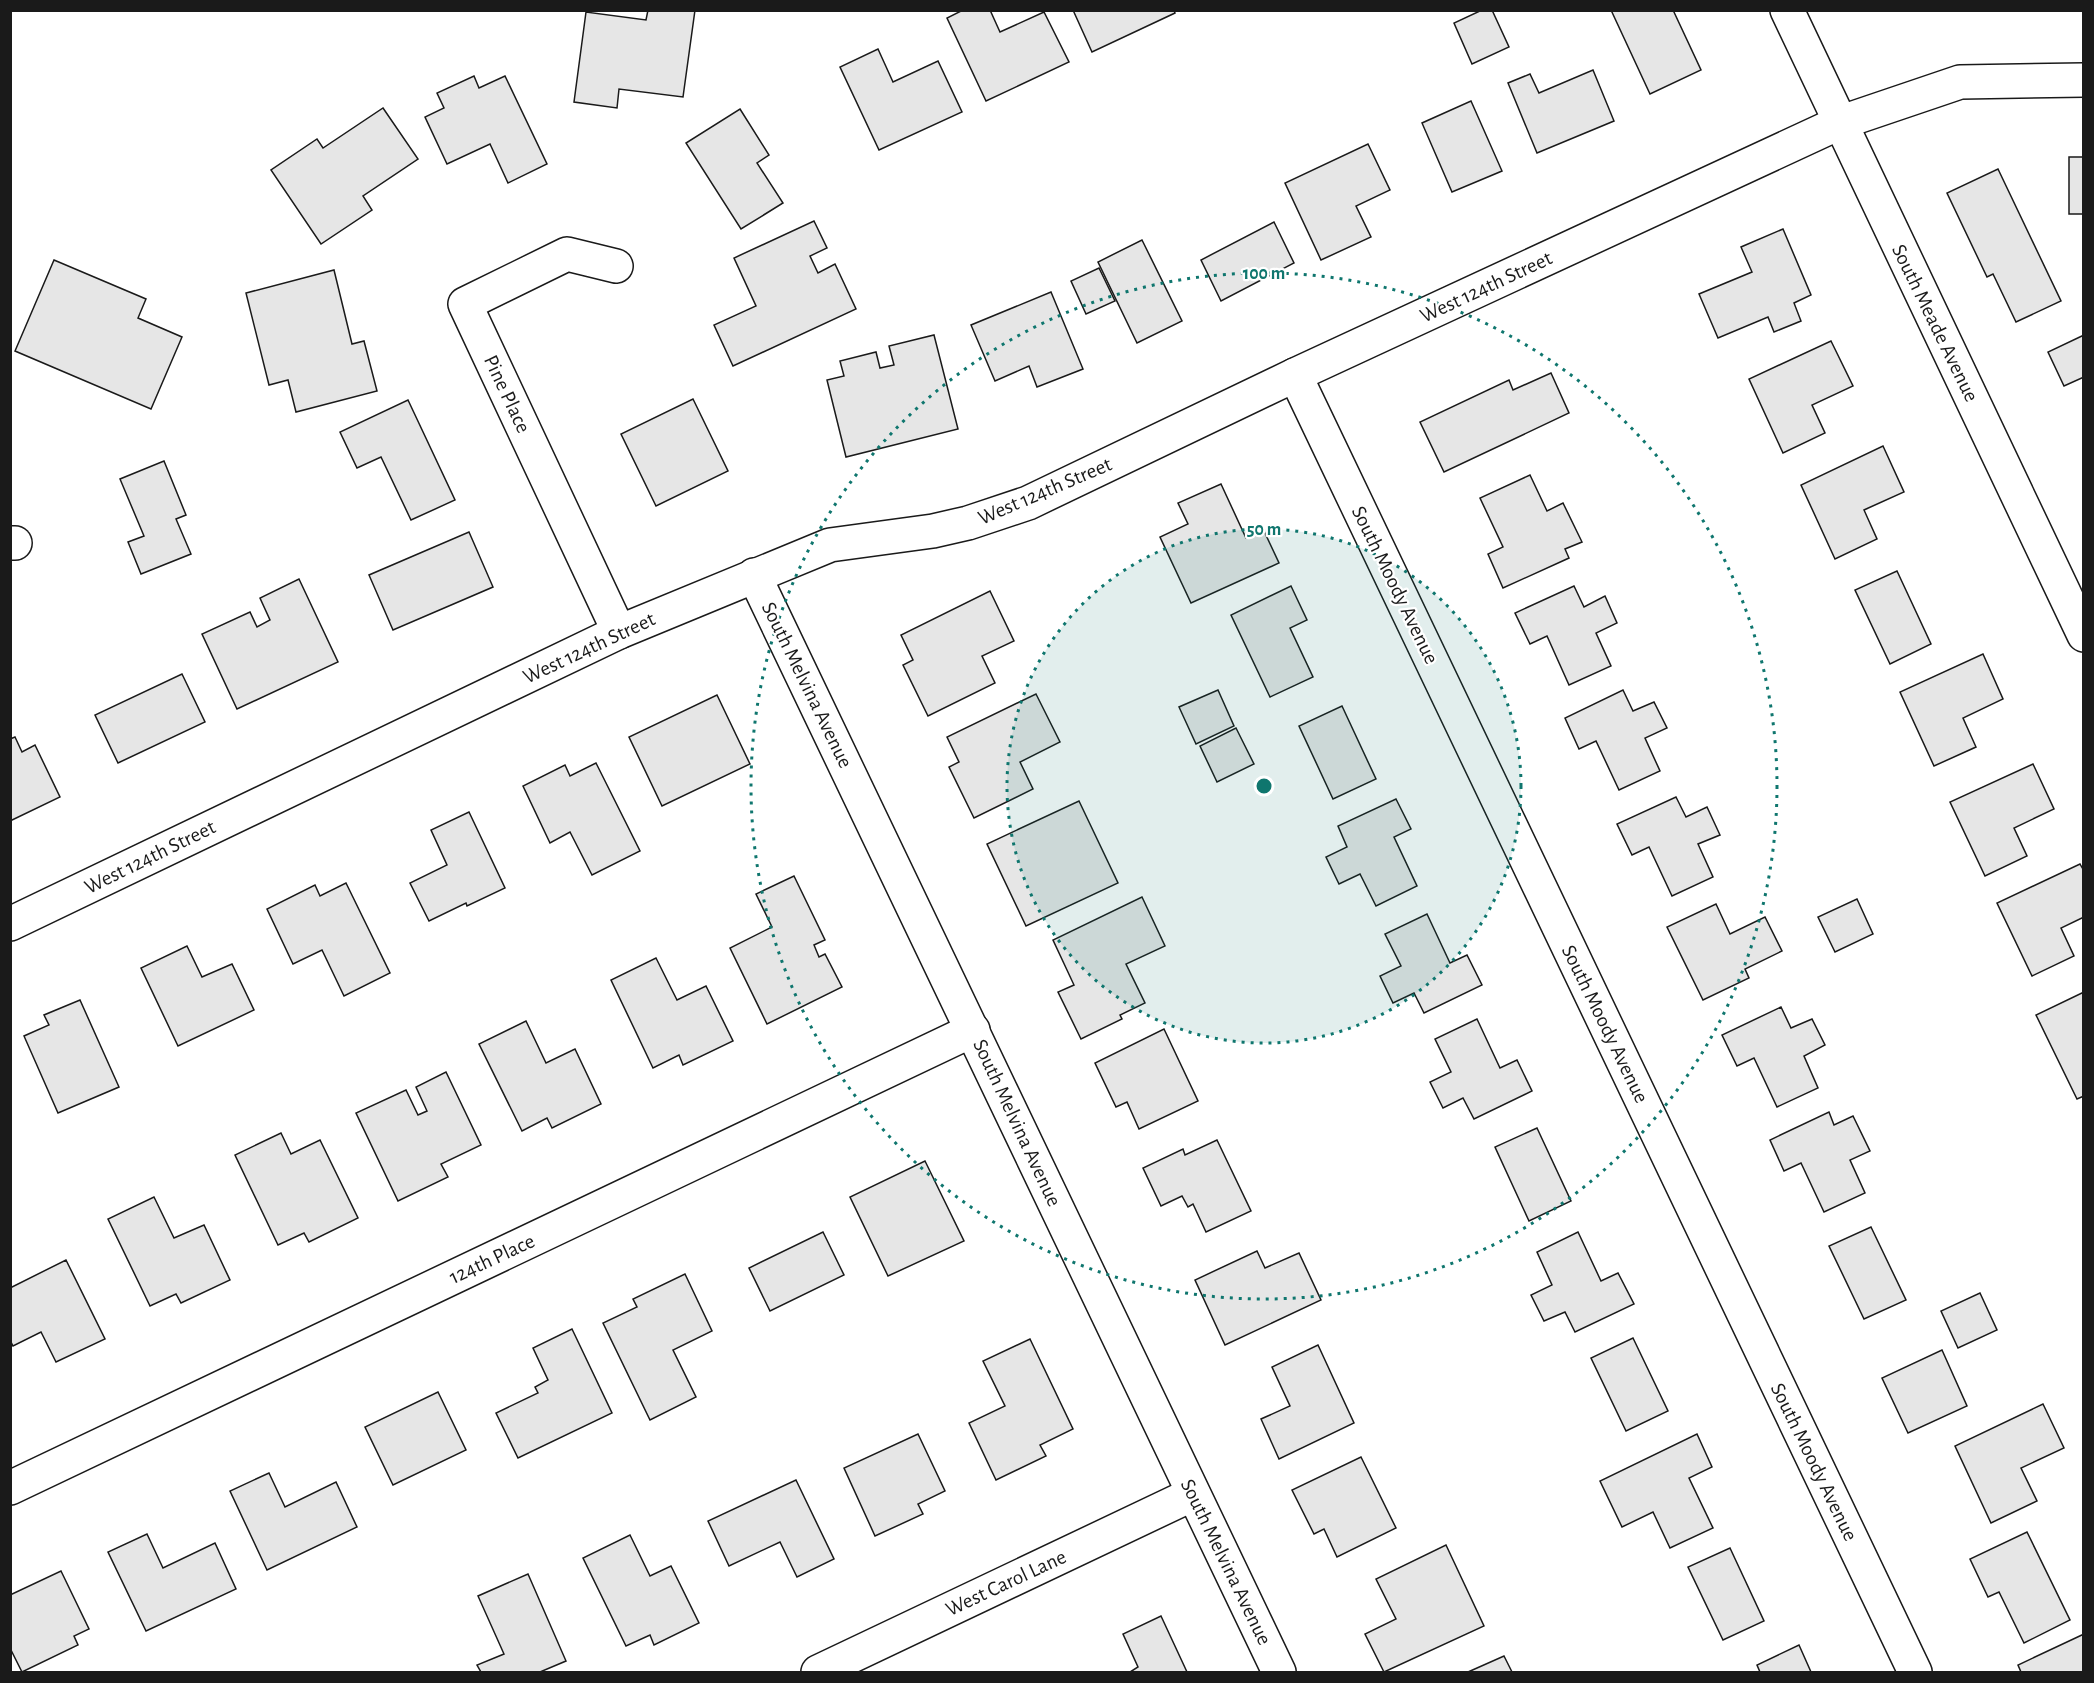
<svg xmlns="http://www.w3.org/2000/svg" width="2094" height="1683" font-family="'Alegreya Sans',sans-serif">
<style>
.building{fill:#e6e6e6;stroke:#1a1a1a;stroke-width:1.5}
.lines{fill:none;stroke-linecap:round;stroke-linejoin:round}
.minor-casing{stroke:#1a1a1a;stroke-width:36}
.minor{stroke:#fff;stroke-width:33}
.ring{fill:none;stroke:#0f766e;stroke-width:3;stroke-dasharray:3 6}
.labels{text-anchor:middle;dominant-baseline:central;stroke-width:4.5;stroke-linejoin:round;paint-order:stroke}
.street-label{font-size:21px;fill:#1a1a1a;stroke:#fff}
.centre{fill:#0f766e;stroke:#fff;stroke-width:3}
.ring-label{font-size:18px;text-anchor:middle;font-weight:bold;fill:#0f766e;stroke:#fff;stroke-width:4.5;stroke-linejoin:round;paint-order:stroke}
</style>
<rect width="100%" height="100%" fill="#fff"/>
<g class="building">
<path d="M 648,10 L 695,10 L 683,97 L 619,89 L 617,108 L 574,102 L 586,12 L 646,20 Z"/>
<path d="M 963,10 L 990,10 L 1000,32 L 1044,12 L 1069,62 L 986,101 L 947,18 Z"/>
<path d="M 1073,10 L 1174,10 L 1175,13 L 1092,52 Z"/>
<path d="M 1482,10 L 1492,10 L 1509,47 L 1472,64 L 1454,23 Z"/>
<path d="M 1611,10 L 1673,10 L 1701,70 L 1650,94 Z"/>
<path d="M 878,49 L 893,82 L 938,61 L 962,112 L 879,150 L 840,67 Z"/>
<path d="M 1593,70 L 1614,121 L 1537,153 L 1508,83 L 1530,74 L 1539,93 Z"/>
<path d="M 474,76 L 479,88 L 505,76 L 547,164 L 508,183 L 490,144 L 447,164 L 425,117 L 444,108 L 437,93 Z"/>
<path d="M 1471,101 L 1502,171 L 1452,192 L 1422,123 Z"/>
<path d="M 383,108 L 418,159 L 363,196 L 372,210 L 321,244 L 271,170 L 317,139 L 323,148 Z"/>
<path d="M 740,109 L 769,155 L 757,163 L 783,203 L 741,229 L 686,143 Z"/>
<path d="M 1368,144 L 1390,190 L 1356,206 L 1371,237 L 1321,260 L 1285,183 Z"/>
<rect x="2069" y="157" width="15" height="57"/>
<path d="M 1998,169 L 2061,301 L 2016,322 L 1993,274 L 1987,277 L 1947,193 Z"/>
<path d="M 814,221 L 827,248 L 810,256 L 818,273 L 835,264 L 856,309 L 733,366 L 714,325 L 756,306 L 734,258 Z"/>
<path d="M 1274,222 L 1294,263 L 1221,301 L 1201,260 Z"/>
<path d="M 1783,229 L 1811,295 L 1794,303 L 1801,321 L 1774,332 L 1768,317 L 1718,338 L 1699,294 L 1752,272 L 1741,247 Z"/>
<path d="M 1142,240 L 1182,321 L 1137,343 L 1098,262 Z"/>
<path d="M 54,260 L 146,299 L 138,318 L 182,337 L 151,409 L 15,351 Z"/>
<path d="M 1099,268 L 1115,301 L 1086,314 L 1071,281 Z"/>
<path d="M 334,270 L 352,344 L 364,341 L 377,391 L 296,412 L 288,380 L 269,385 L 246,293 Z"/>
<path d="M 1051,292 L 1083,369 L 1037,387 L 1029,366 L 995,381 L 971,325 Z"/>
<path d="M 934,335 L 958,429 L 846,457 L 827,380 L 844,376 L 840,361 L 876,352 L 880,368 L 894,365 L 889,346 Z"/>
<path d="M 2084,335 L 2084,377 L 2064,386 L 2048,352 Z"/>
<path d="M 1831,341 L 1853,386 L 1812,405 L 1825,433 L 1783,453 L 1749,379 Z"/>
<path d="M 1551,373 L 1569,413 L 1444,472 L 1420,422 L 1509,380 L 1513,390 Z"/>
<path d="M 693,399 L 728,471 L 656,506 L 621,434 Z"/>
<path d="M 408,400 L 455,500 L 411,520 L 381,457 L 357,468 L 340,432 Z"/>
<path d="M 1883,446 L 1904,492 L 1864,510 L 1877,539 L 1835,559 L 1801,485 Z"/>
<path d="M 164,461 L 186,515 L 176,519 L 191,554 L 141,574 L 128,542 L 144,536 L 120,479 Z"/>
<path d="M 1530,475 L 1547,511 L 1563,503 L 1582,542 L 1565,549 L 1569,558 L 1503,588 L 1488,554 L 1503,547 L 1480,498 Z"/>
<path d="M 1221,484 L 1246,538 L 1264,531 L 1279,563 L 1191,603 L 1160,537 L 1188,524 L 1178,503 Z"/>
<path d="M 469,532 L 493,587 L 393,630 L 369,575 Z"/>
<path d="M 1897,571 L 1931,644 L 1890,664 L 1855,590 Z"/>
<path d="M 299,579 L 338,662 L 237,709 L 202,634 L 250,612 L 257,627 L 270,620 L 260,598 Z"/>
<path d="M 1291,586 L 1307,620 L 1290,628 L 1313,677 L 1270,697 L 1231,615 Z"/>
<path d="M 1574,586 L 1584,607 L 1605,596 L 1617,623 L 1596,633 L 1611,666 L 1569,685 L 1547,636 L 1530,644 L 1515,613 Z"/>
<path d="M 990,591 L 1014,641 L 982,656 L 995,683 L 928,716 L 903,665 L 913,660 L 901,635 Z"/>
<path d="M 1983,654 L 2003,699 L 1963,718 L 1976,747 L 1934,766 L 1900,692 Z"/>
<path d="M 182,674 L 205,722 L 118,763 L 95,715 Z"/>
<path d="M 1218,690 L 1234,726 L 1196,744 L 1179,707 Z"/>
<path d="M 1623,690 L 1633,711 L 1654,702 L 1667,728 L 1645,738 L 1660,771 L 1619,790 L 1596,741 L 1579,749 L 1565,718 Z"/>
<path d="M 1036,694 L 1060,742 L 1020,762 L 1033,789 L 974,818 L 949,767 L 959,762 L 947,737 Z"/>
<path d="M 717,695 L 750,764 L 662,806 L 629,737 Z"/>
<path d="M 1342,706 L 1376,779 L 1333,799 L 1299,726 Z"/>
<path d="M 1236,728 L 1254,764 L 1217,782 L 1200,746 Z"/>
<path d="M 15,737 L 22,752 L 35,745 L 60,797 L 10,821 L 10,739 Z"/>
<path d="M 596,763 L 640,851 L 592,875 L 570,832 L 550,843 L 523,786 L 565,765 L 570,776 Z"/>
<path d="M 2033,764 L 2054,809 L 2014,828 L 2027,856 L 1985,876 L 1950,802 Z"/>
<path d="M 1676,797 L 1686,817 L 1707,807 L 1720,835 L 1698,844 L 1713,877 L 1672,896 L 1649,847 L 1632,855 L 1617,824 Z"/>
<path d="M 1396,799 L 1411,829 L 1394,837 L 1417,886 L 1376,906 L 1360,874 L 1339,884 L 1326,857 L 1347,847 L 1338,826 Z"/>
<path d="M 1079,801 L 1118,883 L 1026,926 L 987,844 Z"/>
<path d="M 469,812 L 505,888 L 467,906 L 466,903 L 429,921 L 410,883 L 447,865 L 431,830 Z"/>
<path d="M 2080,864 L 2084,871 L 2084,917 L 2061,928 L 2074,956 L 2032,976 L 1997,903 Z"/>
<path d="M 794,876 L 825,940 L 814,945 L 819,957 L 825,954 L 842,987 L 767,1024 L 730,948 L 772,927 L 756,894 Z"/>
<path d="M 346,883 L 390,973 L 344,996 L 322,950 L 293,964 L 267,909 L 315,885 L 320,896 Z"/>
<path d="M 1142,897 L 1165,946 L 1126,964 L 1145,1003 L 1120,1015 L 1122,1019 L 1081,1039 L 1058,992 L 1074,985 L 1053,940 Z"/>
<path d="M 1857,899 L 1873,934 L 1835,952 L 1818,917 Z"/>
<path d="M 1716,904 L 1730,934 L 1765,917 L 1782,951 L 1745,969 L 1749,978 L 1703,1000 L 1667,927 Z"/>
<path d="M 1427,914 L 1450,963 L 1467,955 L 1482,985 L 1424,1013 L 1414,993 L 1393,1003 L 1380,976 L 1401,966 L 1385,934 Z"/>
<path d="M 187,946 L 202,977 L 232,964 L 254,1010 L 178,1046 L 141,968 Z"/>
<path d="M 656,958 L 677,1000 L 706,986 L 733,1041 L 683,1065 L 679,1055 L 653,1068 L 611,980 Z"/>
<path d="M 2084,992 L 2084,1096 L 2077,1099 L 2036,1015 Z"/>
<path d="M 80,1000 L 119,1087 L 58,1113 L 24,1036 L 49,1025 L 44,1015 Z"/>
<path d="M 1781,1007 L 1791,1028 L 1812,1019 L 1825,1045 L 1804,1056 L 1818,1088 L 1777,1107 L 1754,1058 L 1737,1066 L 1722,1035 Z"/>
<path d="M 1477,1019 L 1500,1068 L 1517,1060 L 1532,1091 L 1474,1119 L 1463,1098 L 1443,1108 L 1430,1082 L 1451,1072 L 1435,1039 Z"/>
<path d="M 526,1021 L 546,1063 L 575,1049 L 601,1104 L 552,1128 L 547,1118 L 522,1131 L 479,1044 Z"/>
<path d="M 1164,1029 L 1198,1101 L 1139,1129 L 1127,1102 L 1116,1107 L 1095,1063 Z"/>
<path d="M 446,1072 L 481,1145 L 441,1164 L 448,1177 L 398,1201 L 356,1113 L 406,1090 L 418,1115 L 427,1111 L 416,1087 Z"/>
<path d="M 1829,1112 L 1834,1125 L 1853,1116 L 1870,1151 L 1850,1160 L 1865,1193 L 1824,1212 L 1801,1163 L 1784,1171 L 1770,1140 Z"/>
<path d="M 1537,1128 L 1571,1201 L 1529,1221 L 1495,1147 Z"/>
<path d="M 281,1133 L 291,1154 L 320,1140 L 358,1218 L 309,1242 L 304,1233 L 278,1245 L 235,1155 Z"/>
<path d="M 1217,1140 L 1251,1211 L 1206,1232 L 1193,1204 L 1188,1207 L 1182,1196 L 1161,1206 L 1143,1168 L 1183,1149 L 1185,1155 Z"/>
<path d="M 925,1161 L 964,1241 L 888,1276 L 850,1197 Z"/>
<path d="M 154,1197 L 174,1238 L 204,1225 L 230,1280 L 181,1303 L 176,1294 L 150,1306 L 108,1219 Z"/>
<path d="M 1871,1227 L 1906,1300 L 1864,1319 L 1829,1246 Z"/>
<path d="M 823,1232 L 844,1275 L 770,1311 L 749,1268 Z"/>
<path d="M 1578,1232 L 1601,1281 L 1618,1273 L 1634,1304 L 1575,1332 L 1565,1312 L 1544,1321 L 1531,1295 L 1552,1285 L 1537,1252 Z"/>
<path d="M 1257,1251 L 1265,1268 L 1299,1253 L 1321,1300 L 1225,1345 L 1195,1280 Z"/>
<path d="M 66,1260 L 105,1339 L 56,1362 L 41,1332 L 13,1346 L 10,1340 L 10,1288 Z"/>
<path d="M 685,1274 L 712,1331 L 673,1350 L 696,1397 L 650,1420 L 603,1323 L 637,1307 L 633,1299 Z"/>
<path d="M 1980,1293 L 1997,1330 L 1958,1348 L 1941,1311 Z"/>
<path d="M 572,1329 L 612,1413 L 518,1458 L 496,1413 L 538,1393 L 535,1387 L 548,1380 L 533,1348 Z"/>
<path d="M 1633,1338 L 1668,1411 L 1626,1431 L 1591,1358 Z"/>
<path d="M 1030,1339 L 1073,1429 L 1040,1445 L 1046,1456 L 996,1480 L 969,1423 L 1005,1406 L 983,1361 Z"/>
<path d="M 1318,1345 L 1354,1423 L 1279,1459 L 1261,1419 L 1290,1406 L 1272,1367 Z"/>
<path d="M 1942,1350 L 1967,1406 L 1908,1433 L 1882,1378 Z"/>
<path d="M 438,1392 L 466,1450 L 393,1485 L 365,1427 Z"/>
<path d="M 2043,1404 L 2064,1448 L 2021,1468 L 2037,1501 L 1991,1523 L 1955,1446 Z"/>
<path d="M 918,1434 L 945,1491 L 918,1504 L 923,1514 L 875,1536 L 844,1468 Z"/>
<path d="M 1697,1434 L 1712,1467 L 1689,1478 L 1713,1528 L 1670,1548 L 1653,1512 L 1622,1527 L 1600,1481 Z"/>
<path d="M 1361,1457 L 1396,1528 L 1337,1557 L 1324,1529 L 1314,1534 L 1292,1490 Z"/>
<path d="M 269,1473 L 285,1507 L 336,1482 L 357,1527 L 267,1570 L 230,1491 Z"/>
<path d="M 796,1480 L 834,1559 L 797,1577 L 780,1542 L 729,1566 L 708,1521 Z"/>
<path d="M 2027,1532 L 2070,1620 L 2024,1643 L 1999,1592 L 1988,1597 L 1970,1559 Z"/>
<path d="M 147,1534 L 163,1568 L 215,1543 L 236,1589 L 146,1631 L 108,1552 Z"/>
<path d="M 630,1535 L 650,1576 L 671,1566 L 699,1623 L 654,1645 L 650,1635 L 626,1646 L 583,1558 Z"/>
<path d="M 1446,1545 L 1484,1626 L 1384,1672 L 1365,1634 L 1396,1619 L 1376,1579 Z"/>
<path d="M 1730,1548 L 1764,1621 L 1723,1640 L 1688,1567 Z"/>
<path d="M 61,1571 L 89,1629 L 74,1636 L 78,1645 L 22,1672 L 10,1648 L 10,1595 Z"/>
<path d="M 528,1574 L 566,1661 L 540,1672 L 481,1672 L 477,1665 L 504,1654 L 478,1596 Z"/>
<path d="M 1161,1616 L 1187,1672 L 1130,1672 L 1138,1667 L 1123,1634 Z"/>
<path d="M 2084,1634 L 2084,1672 L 2021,1672 L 2018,1665 Z"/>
<path d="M 1799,1645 L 1811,1672 L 1760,1672 L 1757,1665 Z"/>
<path d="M 1504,1656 L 1512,1672 L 1468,1672 Z"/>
</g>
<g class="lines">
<defs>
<g id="minor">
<path d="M 1787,10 L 2084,635"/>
<path d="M 616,266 L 567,254 L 465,304 L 619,632"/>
<path d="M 1295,375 L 1915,1672"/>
<path d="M 10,543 L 15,543"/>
<path d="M 754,575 L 1279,1672"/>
<path d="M 10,924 L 619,632 L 830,545 L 933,531 L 968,523 L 1028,503 L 1295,375 L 1839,123 L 1960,82 L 2084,80"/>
<path d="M 10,1488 L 973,1030"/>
<path d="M 818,1672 L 1193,1494"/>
</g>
</defs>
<use href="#minor" class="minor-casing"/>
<use href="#minor" class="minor"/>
</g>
<circle cx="1264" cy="786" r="257" fill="#0f766e" fill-opacity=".12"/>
<g class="ring">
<circle cx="1264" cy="786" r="257"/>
<circle cx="1264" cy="786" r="513"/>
</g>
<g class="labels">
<g class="street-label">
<text transform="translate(1486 287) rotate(-25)">West 124th Street</text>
<text transform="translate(1935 323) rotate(64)">South Meade Avenue</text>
<text transform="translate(507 394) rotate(65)">Pine Place</text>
<text transform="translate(1045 491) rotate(-23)">West 124th Street</text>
<text transform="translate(1395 585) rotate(64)">South Moody Avenue</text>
<text transform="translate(589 648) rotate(-25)">West 124th Street</text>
<text transform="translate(807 685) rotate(64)">South Melvina Avenue</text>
<text transform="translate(150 857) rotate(-26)">West 124th Street</text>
<text transform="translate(1605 1024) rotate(64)">South Moody Avenue</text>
<text transform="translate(1017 1123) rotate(65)">South Melvina Avenue</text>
<text transform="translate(492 1259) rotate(-25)">124th Place</text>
<text transform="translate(1814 1462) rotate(64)">South Moody Avenue</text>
<text transform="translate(1226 1562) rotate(64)">South Melvina Avenue</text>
<text transform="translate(1006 1583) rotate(-25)">West Carol Lane</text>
</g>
</g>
<circle cx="1264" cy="786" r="9" class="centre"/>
<g class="ring-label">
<text x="1264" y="279">100 m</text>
<text x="1264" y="535">50 m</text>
</g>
<rect width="2094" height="1683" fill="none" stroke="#1a1a1a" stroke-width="24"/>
</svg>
